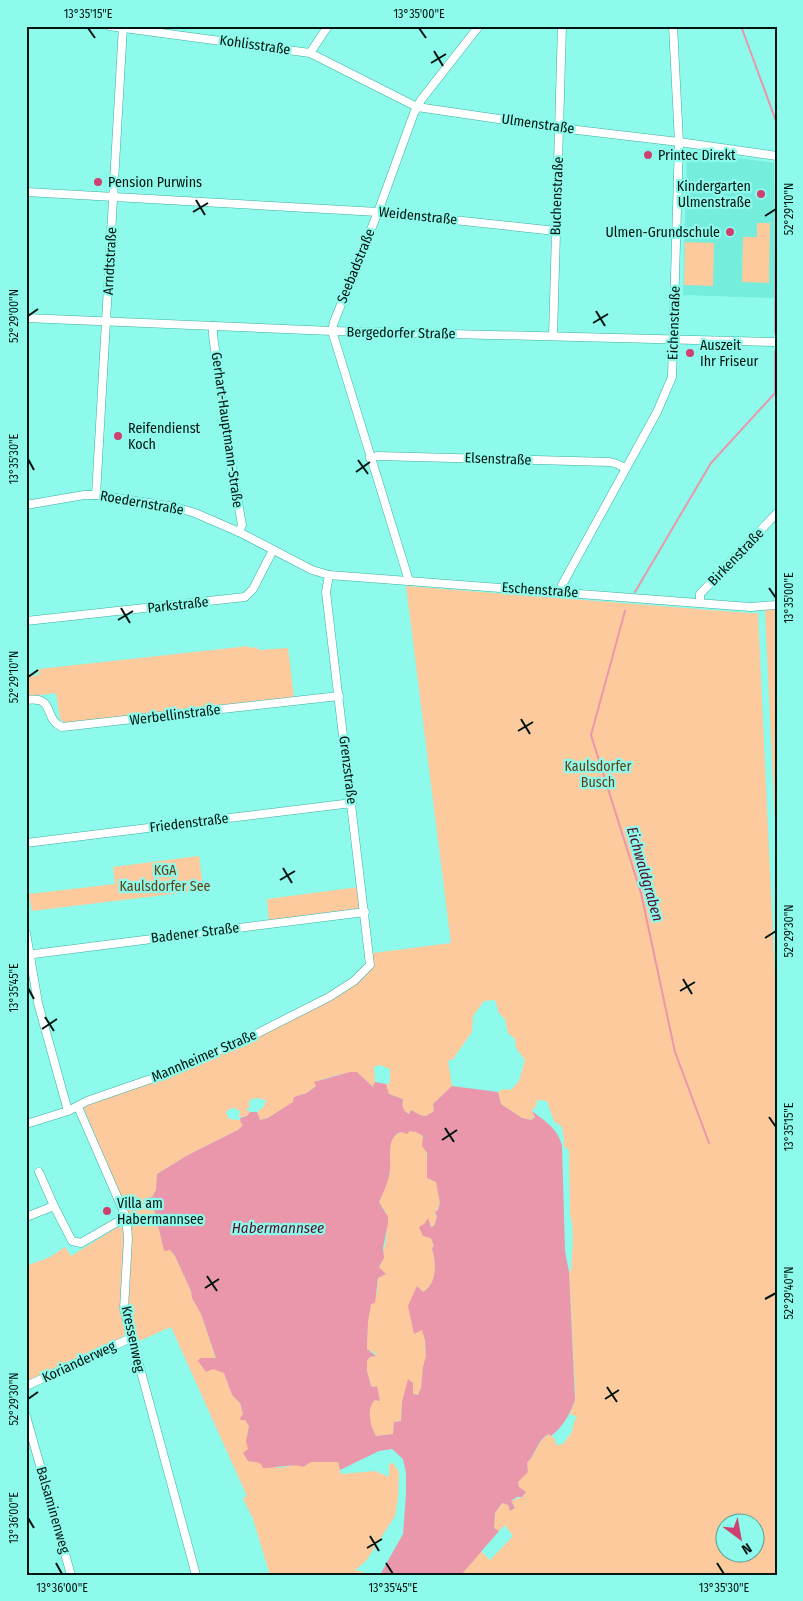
<svg xmlns="http://www.w3.org/2000/svg" width="803" height="1601" font-family="'Fira Sans Condensed',sans-serif">
<style>
.built{fill:#74eddd}
.green{fill:#fdca9d;fill-rule:evenodd}
.water{fill:#ea97ab;fill-rule:evenodd}
.lines{fill:none;stroke-linecap:round;stroke-linejoin:round}
.stream{stroke:#ea97ab;stroke-width:2}
.minor-casing{stroke:#3cafa1;stroke-width:9}
.minor{stroke:#fff;stroke-width:8}
.ticks{fill:none;stroke:#001411;stroke-width:2}
.poi-dot{fill:#cd4070;stroke:#8dfaeb;stroke-width:2}
.labels{text-anchor:middle;dominant-baseline:central;stroke-width:4.5;stroke-linejoin:round;paint-order:stroke}
.street-label{font-size:14px;fill:#001411;stroke:#8dfaeb}
.poi-label{font-size:14px;fill:#001411;stroke:#8dfaeb;text-anchor:start}
.park-label{font-size:14px;fill:#663e12;stroke:#8dfaeb}
.water-label{font-size:15px;font-style:italic;fill:#570e29;stroke:#8dfaeb}
.neatline{fill:none;stroke:#001411;stroke-width:2}
.ticks-label{font-size:12px;text-anchor:middle;fill:#001411}
</style>
<rect width="100%" height="100%" fill="#8dfaeb"/>
<path class="built" d="M 687,151 L 774,163 L 774,298 L 683,295 Z"/>
<g class="green">
<path d="M 757,223 L 770,223 L 769,283 L 742,282 L 743,237 L 757,237 Z"/>
<path d="M 685,242 L 714,243 L 713,286 L 684,285 Z"/>
<path d="M 406,586 L 749,613 L 758,613 L 777,1023 L 777,1575 L 461,1575 L 481,1551 L 490,1560 L 513,1536 L 505,1525 L 499,1531 L 494,1528 L 495,1513 L 502,1503 L 508,1505 L 511,1511 L 515,1508 L 511,1501 L 522,1497 L 526,1492 L 519,1487 L 518,1481 L 528,1472 L 527,1463 C 537,1454 537,1441 549,1434 L 555,1439 L 556,1445 L 563,1444 L 572,1432 L 574,1422 L 577,1417 L 570,1414 L 575,1400 L 575,1387 L 569,1271 L 571,1271 C 572,1253 575,1231 570,1214 L 569,1150 L 564,1146 L 564,1139 L 562,1127 L 554,1121 L 547,1101 L 537,1100 L 537,1104 L 532,1111 L 535,1117 L 530,1120 L 522,1118 L 501,1104 L 498,1092 L 504,1089 L 511,1090 L 519,1081 L 525,1060 L 516,1048 L 515,1039 L 508,1033 L 505,1019 L 499,1013 L 495,1000 L 484,1001 L 473,1016 L 472,1032 L 453,1059 L 448,1061 L 452,1086 L 433,1104 L 434,1111 L 427,1116 L 420,1115 L 411,1110 L 409,1114 C 402,1110 402,1107 403,1099 L 389,1094 L 386,1085 L 390,1082 L 390,1069 L 380,1065 L 374,1067 L 375,1082 L 373,1087 L 357,1072 C 343,1073 328,1077 315,1082 L 316,1086 L 307,1093 L 294,1097 L 294,1102 L 268,1118 L 260,1120 L 257,1112 L 264,1107 L 266,1100 L 256,1098 L 250,1100 L 249,1104 L 250,1106 L 247,1109 L 247,1111 L 250,1111 L 248,1116 L 238,1117 L 240,1114 L 239,1110 C 234,1107 230,1108 226,1112 L 229,1119 L 240,1120 L 244,1125 L 238,1130 L 188,1155 L 157,1174 L 156,1190 L 152,1197 L 147,1198 L 155,1212 L 164,1250 L 170,1250 L 175,1256 L 191,1291 L 192,1298 L 201,1314 L 216,1359 L 213,1368 L 224,1373 L 232,1395 L 240,1403 L 243,1414 L 249,1426 C 245,1438 249,1451 252,1462 L 258,1462 L 279,1468 L 311,1462 L 338,1462 L 341,1474 L 375,1471 L 389,1477 L 389,1464 L 393,1463 L 399,1472 L 398,1498 L 395,1516 L 366,1561 L 355,1570 L 363,1572 L 362,1575 L 270,1575 L 253,1519 L 243,1498 L 247,1496 L 171,1327 L 139,1341 L 128,1308 L 132,1235 L 128,1213 L 83,1106 L 175,1074 L 343,992 C 360,981 375,975 373,953 L 451,943 ZM 726,1524 L 756,1524 L 756,1554 L 726,1554 Z"/>
<path d="M 777,609 L 777,868 L 765,610 Z"/>
<path d="M 249,646 L 249,648 L 257,647 L 258,650 L 288,648 L 294,697 L 65,723 L 60,719 L 56,693 L 26,697 L 26,677 L 39,675 L 39,669 Z"/>
<path d="M 199,856 L 203,886 L 197,891 L 32,911 L 29,894 L 115,884 L 113,867 Z"/>
<path d="M 359,887 L 360,908 L 269,920 L 267,899 Z"/>
<path d="M 409,1130 C 413,1131 417,1131 420,1134 C 427,1140 428,1168 427,1178 L 436,1182 L 440,1203 L 435,1215 L 437,1217 L 434,1226 L 431,1227 L 430,1221 L 431,1238 L 434,1246 L 432,1248 C 436,1262 438,1283 423,1292 L 417,1286 L 415,1333 L 422,1329 L 425,1340 L 426,1356 L 423,1367 L 421,1388 L 418,1395 L 413,1394 L 413,1383 L 402,1402 L 401,1421 L 394,1422 L 393,1434 L 376,1436 C 370,1426 365,1408 375,1400 L 380,1401 L 377,1386 L 374,1387 L 371,1386 L 367,1371 L 367,1360 L 370,1357 L 374,1357 L 376,1354 L 367,1349 L 367,1346 L 368,1322 L 371,1304 L 377,1293 L 378,1278 L 381,1276 L 379,1267 C 384,1258 390,1223 386,1213 C 384,1209 381,1205 379,1202 L 390,1174 L 390,1147 L 392,1138 L 400,1132 Z"/>
<path d="M 118,1227 L 123,1228 L 124,1248 L 120,1307 L 126,1333 C 116,1344 98,1345 86,1355 L 26,1384 L 26,1266 L 50,1257 L 65,1247 L 71,1256 Z"/>
</g>
<path class="water" d="M 350,1072 L 357,1072 L 373,1087 L 375,1082 L 386,1084 L 389,1094 L 403,1099 C 402,1106 402,1110 409,1114 L 411,1110 L 420,1115 L 426,1116 L 434,1111 L 433,1104 L 452,1086 L 498,1092 L 501,1104 L 522,1118 L 531,1120 L 535,1117 L 532,1111 C 546,1122 557,1128 562,1145 L 565,1251 L 569,1272 L 575,1400 C 570,1414 563,1427 551,1436 L 549,1434 C 536,1441 537,1453 527,1463 L 528,1472 L 518,1482 L 519,1487 L 526,1492 L 522,1497 L 517,1497 L 511,1501 L 515,1508 L 510,1511 L 508,1505 L 502,1503 L 495,1513 L 494,1528 L 499,1531 L 461,1575 L 380,1575 L 403,1534 L 406,1494 L 406,1473 L 403,1459 L 392,1449 L 379,1451 L 340,1470 L 338,1462 L 311,1462 L 303,1467 C 295,1463 275,1468 263,1468 C 260,1460 255,1463 248,1461 L 243,1453 L 248,1449 L 246,1441 L 249,1426 L 245,1420 L 241,1420 L 240,1418 L 243,1414 L 240,1403 L 232,1395 L 224,1373 L 213,1369 L 206,1372 L 198,1361 L 200,1358 L 216,1358 L 201,1314 L 192,1298 L 191,1291 L 175,1256 L 170,1250 L 164,1251 L 155,1212 L 147,1198 L 152,1197 L 156,1190 L 157,1174 L 188,1155 L 238,1130 L 243,1125 L 241,1123 L 240,1118 L 247,1116 L 250,1112 L 257,1112 L 260,1120 L 268,1118 L 293,1102 L 294,1097 L 307,1093 L 316,1086 L 314,1082 ZM 409,1131 L 416,1132 L 423,1136 L 422,1146 L 427,1153 L 427,1178 L 436,1182 L 440,1203 L 438,1210 L 435,1212 L 437,1217 L 434,1226 L 431,1227 L 428,1218 L 425,1223 L 419,1227 L 423,1236 L 431,1238 L 434,1246 L 432,1248 C 436,1262 438,1283 423,1292 L 417,1286 L 408,1306 L 414,1334 L 422,1330 L 425,1340 L 426,1356 L 423,1367 L 421,1388 L 418,1395 L 413,1394 L 413,1383 L 408,1379 L 402,1402 L 401,1421 L 394,1422 L 393,1434 L 376,1436 C 370,1426 366,1408 375,1400 L 380,1401 L 377,1386 L 374,1387 L 371,1386 L 367,1371 L 367,1360 L 370,1357 L 376,1356 L 367,1349 L 367,1346 L 368,1322 L 371,1304 L 375,1303 L 378,1278 L 386,1274 L 379,1267 L 384,1258 L 383,1248 L 388,1223 L 388,1217 L 379,1202 C 383,1193 387,1185 389,1176 C 393,1162 384,1140 400,1132 L 408,1134 Z"/>
<g class="lines">
<g class="stream">
<path d="M 741,26 L 776,121 L 776,147"/>
<path d="M 775,333 L 776,168"/>
<path d="M 635,592 L 711,463 L 775,393 L 775,351"/>
<path d="M 625,611 L 591,735 L 641,893 L 675,1052 L 709,1143"/>
</g>
<defs>
<g id="minor">
<path d="M 109,26 L 310,53 L 417,107 L 560,128 L 679,142 L 777,156"/>
<path d="M 310,53 L 328,26"/>
<path d="M 26,192 L 378,212 L 556,231"/>
<path d="M 26,318 L 332,331 L 777,342"/>
<path d="M 213,326 L 213,335 L 227,440 L 242,525 L 239,532"/>
<path d="M 553,336 L 562,26"/>
<path d="M 370,458 L 377,456 L 610,462 L 617,464 L 625,468"/>
<path d="M 96,495 L 123,26"/>
<path d="M 26,505 L 84,495 L 96,495 L 175,507 L 195,513 L 239,532 L 312,570 L 329,575 L 750,607 L 777,605"/>
<path d="M 409,581 L 332,331 L 334,322 L 378,212 L 414,113 L 421,100 L 479,26"/>
<path d="M 563,592 L 562,585 L 657,412 L 672,377 L 679,142 L 673,26"/>
<path d="M 700,602 L 700,594 L 777,513"/>
<path d="M 26,621 L 245,597 L 253,589 L 273,550"/>
<path d="M 26,700 C 57,696 42,718 62,727 L 339,696"/>
<path d="M 26,843 L 352,803"/>
<path d="M 26,933 L 38,1003 L 68,1111"/>
<path d="M 26,955 L 365,912"/>
<path d="M 78,1107 L 126,1217 L 128,1238 L 124,1309 L 196,1575"/>
<path d="M 26,1124 L 68,1111 L 87,1101 L 171,1072 L 258,1033 L 329,997 L 354,981 L 370,965 L 326,592 L 329,575"/>
<path d="M 39,1172 L 54,1206 L 72,1241 L 81,1243 L 126,1217"/>
<path d="M 26,1217 L 54,1206"/>
<path d="M 26,1386 L 131,1338"/>
<path d="M 26,1416 L 71,1575"/>
</g>
</defs>
<use href="#minor" class="minor-casing"/>
<use href="#minor" class="minor"/>
</g>
<path class="ticks" d="M 88,28 L 95,38M 419,28 L 426,38M 434,51 L 443,66M 431,63 L 446,54M 196,200 L 205,215M 193,212 L 208,203M 765,216 L 776,209M 596,311 L 605,326M 28,316 L 38,309M 593,323 L 608,314M 28,459 L 34,470M 358,460 L 368,474M 356,472 L 370,462M 769,588 L 776,598M 121,608 L 130,623M 118,620 L 133,611M 28,677 L 38,670M 521,719 L 530,734M 518,731 L 533,722M 283,868 L 292,883M 280,880 L 295,871M 765,938 L 776,931M 683,979 L 692,994M 28,988 L 34,999M 680,991 L 695,982M 45,1017 L 54,1031M 42,1029 L 57,1019M 769,1117 L 776,1127M 445,1128 L 454,1142M 442,1140 L 457,1130M 207,1276 L 217,1291M 205,1288 L 219,1279M 765,1299 L 776,1293M 607,1387 L 617,1402M 28,1399 L 38,1392M 605,1399 L 619,1390M 28,1518 L 34,1528M 370,1536 L 379,1551M 367,1548 L 382,1539M 56,1563 L 62,1574M 386,1563 L 393,1574M 717,1563 L 724,1574"/>
<g class="poi-dot">
<circle cx="648" cy="155" r="5"/>
<circle cx="98" cy="182" r="5"/>
<circle cx="761" cy="194" r="5"/>
<circle cx="730" cy="232" r="5"/>
<circle cx="690" cy="353" r="5"/>
<circle cx="118" cy="436" r="5"/>
<circle cx="107" cy="1211" r="5"/>
</g>
<g class="labels">
<g class="street-label">
<text transform="translate(255 45) rotate(8)">Kohlisstraße</text>
<text transform="translate(538 124) rotate(8)">Ulmenstraße</text>
<text transform="translate(557 196) rotate(-88)">Buchenstraße</text>
<text transform="translate(418 216) rotate(6)">Weidenstraße</text>
<text transform="translate(110 261) rotate(-87)">Arndtstraße</text>
<text transform="translate(356 266) rotate(-68)">Seebadstraße</text>
<text transform="translate(674 323) rotate(-88)">Eichenstraße</text>
<text transform="translate(401 333) rotate(1)">Bergedorfer Straße</text>
<text transform="translate(227 430) rotate(82)">Gerhart-Hauptmann-Straße</text>
<text transform="translate(498 459) rotate(2)">Elsenstraße</text>
<text transform="translate(142 503) rotate(10)">Roedernstraße</text>
<text transform="translate(736 557) rotate(-46)">Birkenstraße</text>
<text transform="translate(540 590) rotate(4)">Eschenstraße</text>
<text transform="translate(178 605) rotate(-6)">Parkstraße</text>
<text transform="translate(175 715) rotate(-7)">Werbellinstraße</text>
<text transform="translate(348 770) rotate(83)">Grenzstraße</text>
<text transform="translate(189 823) rotate(-7)">Friedenstraße</text>
<text transform="translate(195 933) rotate(-7)">Badener Straße</text>
<text transform="translate(204 1056) rotate(-23)">Mannheimer Straße</text>
<text transform="translate(133 1339) rotate(78)">Kressenweg</text>
<text transform="translate(79 1362) rotate(-25)">Korianderweg</text>
<text transform="translate(53 1510) rotate(74)">Balsaminenweg</text>
</g>
<g class="poi-label">
<text x="658" y="155">Printec Direkt</text>
<text x="108" y="182">Pension Purwins</text>
<text x="751" y="186" text-anchor="end">Kindergarten<tspan x="751" dy="16">Ulmenstraße</tspan></text>
<text x="720" y="232" text-anchor="end">Ulmen-Grundschule</text>
<text x="700" y="345">Auszeit<tspan x="700" dy="16">Ihr Friseur</tspan></text>
<text x="128" y="428">Reifendienst<tspan x="128" dy="16">Koch</tspan></text>
<text x="117" y="1203">Villa am<tspan x="117" dy="16">Habermannsee</tspan></text>
</g>
<g class="park-label">
<text x="598" y="766">Kaulsdorfer<tspan x="598" dy="16">Busch</tspan></text>
<text x="165" y="870">KGA<tspan x="165" dy="16">Kaulsdorfer See</tspan></text>
</g>
<g class="water-label">
<text transform="translate(645 874) rotate(74)">Eichwaldgraben</text>
<text x="278" y="1228">Habermannsee</text>
</g>
</g>
<rect width="803" height="1601" fill="none" stroke="#8dfaeb" stroke-width="55"/>
<g transform="translate(740 1538) rotate(148)"><circle r="24" fill="#8dfaeb" stroke="#559e94"/>
<path d="M0-4L9 19L0 12L-9 19Z" fill="#cd4070"/>
<text y="-8" font-size="14" font-weight="bold" text-anchor="middle" fill="#001411">N</text>
</g>
<rect x="28" y="28" width="748" height="1546" class="neatline"/>
<g class="ticks-label">
<text x="88" y="18">13°35'15"E</text>
<text x="419" y="18">13°35'00"E</text>
<text transform="translate(789 209) rotate(-90)" y="4">52°29'10"N</text>
<text transform="translate(14 316) rotate(-90)" y="4">52°29'00"N</text>
<text transform="translate(14 459) rotate(-90)" y="4">13°35'30"E</text>
<text transform="translate(789 598) rotate(-90)" y="4">13°35'00"E</text>
<text transform="translate(14 677) rotate(-90)" y="4">52°29'10"N</text>
<text transform="translate(789 931) rotate(-90)" y="4">52°29'30"N</text>
<text transform="translate(14 988) rotate(-90)" y="4">13°35'45"E</text>
<text transform="translate(789 1127) rotate(-90)" y="4">13°35'15"E</text>
<text transform="translate(789 1293) rotate(-90)" y="4">52°29'40"N</text>
<text transform="translate(14 1399) rotate(-90)" y="4">52°29'30"N</text>
<text transform="translate(14 1518) rotate(-90)" y="4">13°36'00"E</text>
<text x="62" y="1592">13°36'00"E</text>
<text x="393" y="1592">13°35'45"E</text>
<text x="724" y="1592">13°35'30"E</text>
</g>
</svg>
